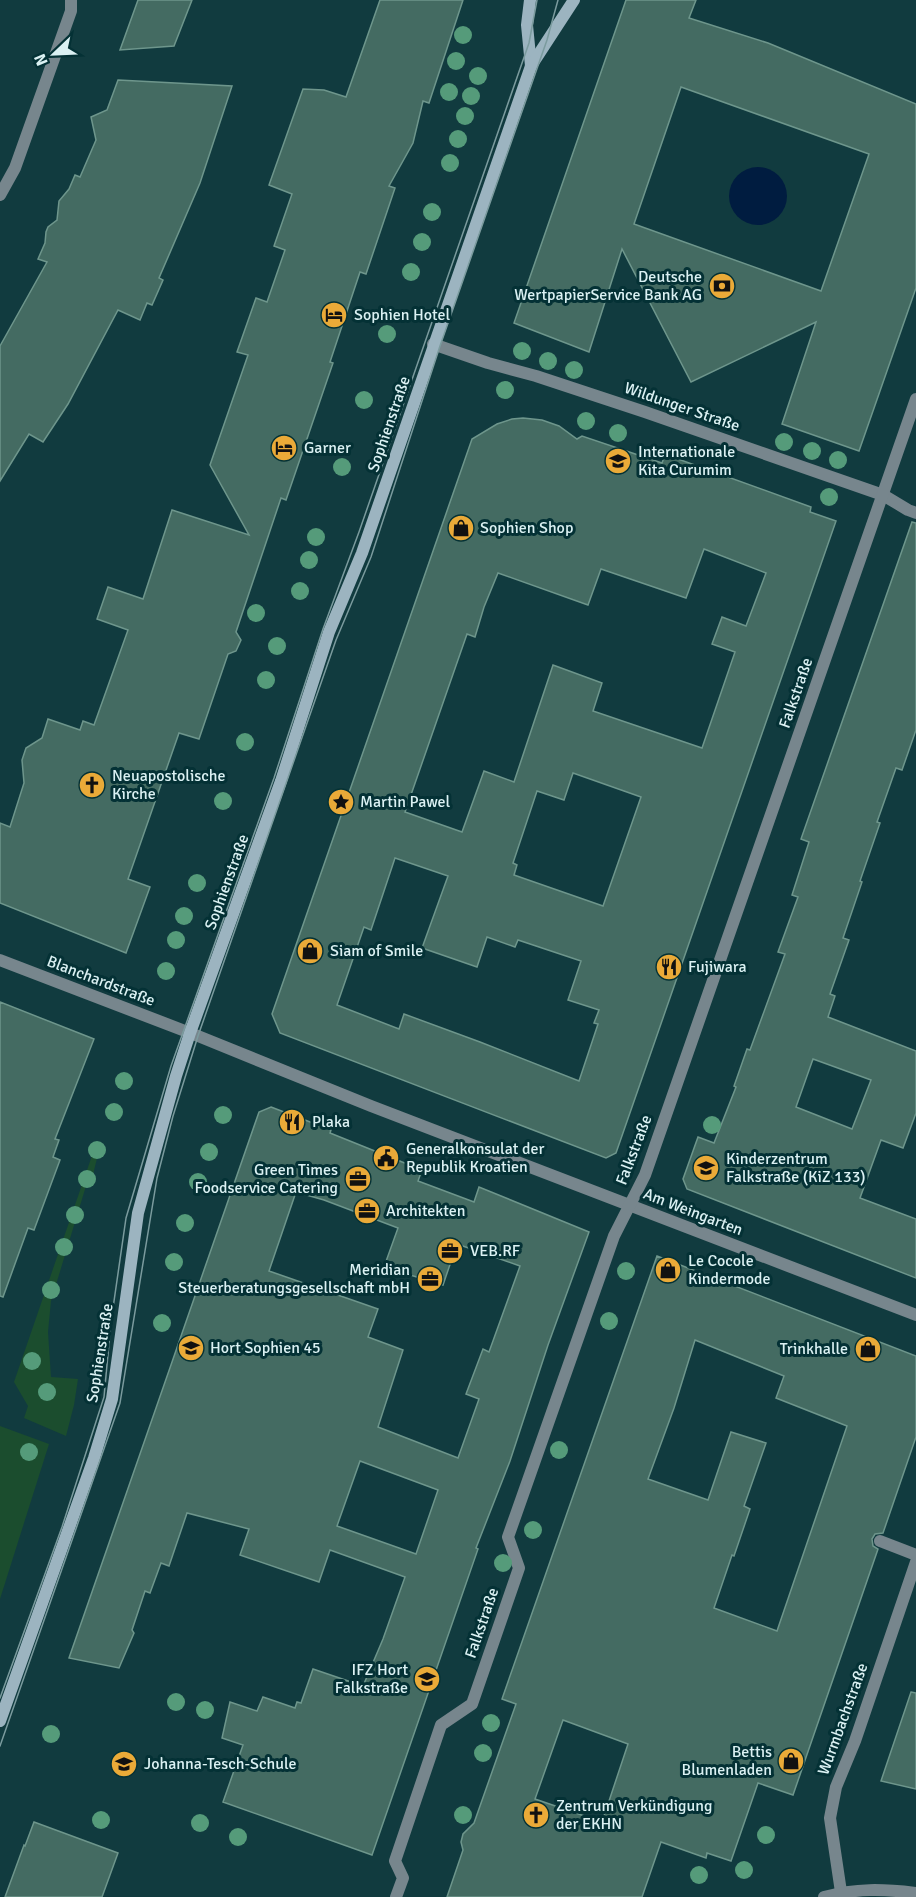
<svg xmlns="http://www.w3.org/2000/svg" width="916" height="1897" font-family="Signika,sans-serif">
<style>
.green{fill:#1b4d2e}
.water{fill:#001c40}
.building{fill:#446b62;stroke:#6e968c;stroke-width:1.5;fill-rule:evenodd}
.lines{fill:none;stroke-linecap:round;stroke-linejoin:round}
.lane{stroke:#77868d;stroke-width:12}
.street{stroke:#77868d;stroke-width:12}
.secondary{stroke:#9cb4c0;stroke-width:12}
.tram{stroke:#7b9b9e;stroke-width:1.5}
.tree{fill:#559b7a}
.labels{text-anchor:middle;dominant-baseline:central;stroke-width:6;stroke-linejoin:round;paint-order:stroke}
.poi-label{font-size:16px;fill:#dbf1f3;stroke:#043135;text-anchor:start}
.street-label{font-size:16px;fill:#dbf1f3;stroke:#043135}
</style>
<rect width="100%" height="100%" fill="#113b3f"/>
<g class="green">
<path d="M 96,1144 L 100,1146 L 90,1187 L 86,1186 L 51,1301 L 48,1332 L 51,1377 L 78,1379 L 74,1405 L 66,1436 L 24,1418 L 28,1406 L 14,1382 Z"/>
<path d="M 0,1426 L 49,1444 L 0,1599 Z"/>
</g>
<circle class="water" cx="758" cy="196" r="29"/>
<g class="building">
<path d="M 138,0 L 192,0 L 174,46 L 120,50 Z"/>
<path d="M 380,0 L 463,0 L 429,103 L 423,101 L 413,143 L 389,186 L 395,188 L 366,274 L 360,272 L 330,362 L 333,363 L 286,500 L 281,498 L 236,632 L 241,640 L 236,651 L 228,654 L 199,739 L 179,733 L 128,879 L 150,887 L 126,953 L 0,903 L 0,823 L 10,827 L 24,783 L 22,760 L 26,748 L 42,738 L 48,719 L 80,730 L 83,721 L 94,725 L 128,630 L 97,619 L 108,587 L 143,599 L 172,510 L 249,535 L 210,465 L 248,355 L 237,352 L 256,298 L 267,302 L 285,250 L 274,246 L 292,194 L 269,185 L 303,89 L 324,90 L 346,97 Z"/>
<path d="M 626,0 L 696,0 L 689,18 L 768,43 L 916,104 L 916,288 L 859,451 L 782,424 L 816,322 L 691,382 L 622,249 L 589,352 L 514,323 ZM 681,87 L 869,154 L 821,291 L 634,224 Z"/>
<path d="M 118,80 L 232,86 L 200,183 L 159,278 L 163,280 L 152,305 L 147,303 L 140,320 L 118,310 L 68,404 L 43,442 L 29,434 L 0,481 L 0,346 L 47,262 L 38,259 L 45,243 L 46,232 L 48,227 L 57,220 L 59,201 L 69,189 L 75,175 L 80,177 L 96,140 L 91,117 L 107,110 Z"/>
<path d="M 523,418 L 542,420 L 559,426 L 577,439 L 582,436 L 662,463 L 665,455 L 678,459 L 811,507 L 810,512 L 836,521 L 616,1153 L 606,1158 L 280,1033 L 272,1014 L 472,439 L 497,424 L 512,419 ZM 704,549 L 766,573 L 746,626 L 722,617 L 712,644 L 735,652 L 702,748 L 593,711 L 602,683 L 553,665 L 514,782 L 484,771 L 462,832 L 405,812 L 467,634 L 475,637 L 484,607 L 498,573 L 588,605 L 601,569 L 686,598 ZM 573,773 L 641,797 L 603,906 L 514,875 L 517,865 L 513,863 L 537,791 L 564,800 ZM 395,858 L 448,876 L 422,948 L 477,967 L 487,937 L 515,947 L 518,940 L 581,961 L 568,1000 L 599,1010 L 594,1023 L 598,1024 L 579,1081 L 480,1042 L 404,1014 L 399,1029 L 337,1005 L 364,927 L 371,930 Z"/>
<path d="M 912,522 L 916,523 L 916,730 L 902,770 L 896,768 L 877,822 L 880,823 L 860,881 L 862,882 L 843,938 L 849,940 L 830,994 L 835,996 L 828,1017 L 916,1051 L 916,1113 L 903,1148 L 881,1140 L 860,1198 L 916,1219 L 916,1278 L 687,1189 L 683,1179 L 698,1137 L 714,1143 L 736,1087 L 734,1086 L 747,1049 L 750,1050 L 785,954 L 778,952 L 798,897 L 792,895 L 809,842 L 801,839 ZM 813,1059 L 871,1080 L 852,1129 L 796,1107 Z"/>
<path d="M 0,1002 L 94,1039 L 55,1139 L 59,1140 L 53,1157 L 60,1160 L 34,1230 L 28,1228 L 3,1297 L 0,1296 Z"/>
<path d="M 271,1107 L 331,1130 L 330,1133 L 422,1170 L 418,1181 L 474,1202 L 479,1187 L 589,1232 L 548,1345 L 510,1461 L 476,1548 L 478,1549 L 372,1855 L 223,1802 L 243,1745 L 222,1738 L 230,1702 L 257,1711 L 263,1697 L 295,1708 L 297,1702 L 301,1703 L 313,1669 L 363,1686 L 383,1639 L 405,1577 L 330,1550 L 319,1582 L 240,1555 L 249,1529 L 187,1513 L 169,1566 L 161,1563 L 150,1593 L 145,1591 L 132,1630 L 134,1633 L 119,1668 L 69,1658 L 259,1112 ZM 296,1192 L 324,1200 L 398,1228 L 384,1267 L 443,1285 L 457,1244 L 520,1266 L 489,1352 L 483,1349 L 466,1394 L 479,1399 L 458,1458 L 378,1427 L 403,1350 L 368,1337 L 378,1309 L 269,1271 ZM 360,1461 L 438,1490 L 416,1554 L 337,1526 Z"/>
<path d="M 657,1256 L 916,1356 L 916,1437 L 883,1533 L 875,1534 L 872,1539 L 873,1546 L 878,1549 L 793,1795 L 758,1783 L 731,1861 L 707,1853 L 706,1858 L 661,1842 L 642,1897 L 447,1897 L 463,1850 L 461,1842 L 463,1834 L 474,1823 L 516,1704 L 502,1699 ZM 695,1340 L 784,1376 L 776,1398 L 847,1426 L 777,1631 L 714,1608 L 732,1555 L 734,1556 L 750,1509 L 744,1506 L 766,1443 L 731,1432 L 708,1500 L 648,1479 L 674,1408 ZM 563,1720 L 628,1744 L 602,1822 L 535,1799 Z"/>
<path d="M 911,1692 L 916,1693 L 916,1789 L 881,1781 Z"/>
<path d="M 34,1822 L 118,1853 L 102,1897 L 5,1897 L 24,1845 L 25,1846 Z"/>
</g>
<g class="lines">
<g class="lane">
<path d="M 433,344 L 488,363 L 536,376 L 645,412 L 883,495"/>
<path d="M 880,1541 L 916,1555"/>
</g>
<g class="street">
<path d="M 0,195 L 15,168 L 71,11 L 71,0"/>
<path d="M 883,495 L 908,510 L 916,513"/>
<path d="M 0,960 L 198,1036 L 371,1106 L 916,1315"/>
<path d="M 841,1892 L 830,1818 L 836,1787 L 855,1741 L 916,1562"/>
<path d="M 396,1897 L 403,1878 L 395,1861 L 441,1725 L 472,1704 L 519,1568 L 508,1537 L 614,1236 L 645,1175 L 916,399"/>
<path d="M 824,1897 C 856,1888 883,1889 916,1893"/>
</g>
<g class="secondary">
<path d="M 530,0 L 527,25 L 531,66"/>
<path d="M 0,1721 L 94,1458 L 112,1399 L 138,1213 L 176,1076 L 190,1033 L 281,781 L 329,632 L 362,553 L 531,66 L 574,0"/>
</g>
<g class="tram">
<path d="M 0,1698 L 62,1527 L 104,1397 L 111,1322 L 126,1218 L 171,1066 L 274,778 L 323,629 L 359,532 L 529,43 L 537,0"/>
<path d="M 0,1746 L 120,1403 L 157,1178 L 173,1116 L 198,1036 L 336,640 L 371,557 L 440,346 L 547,40 L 558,0"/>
</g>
</g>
<g class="tree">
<circle cx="463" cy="35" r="9"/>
<circle cx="456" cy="61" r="9"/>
<circle cx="478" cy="76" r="9"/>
<circle cx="449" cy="92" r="9"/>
<circle cx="471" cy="96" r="9"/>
<circle cx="465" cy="116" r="9"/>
<circle cx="458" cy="139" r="9"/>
<circle cx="450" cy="163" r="9"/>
<circle cx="432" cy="212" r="9"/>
<circle cx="422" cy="242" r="9"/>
<circle cx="411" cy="272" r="9"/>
<circle cx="387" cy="334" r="9"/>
<circle cx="522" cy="351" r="9"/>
<circle cx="548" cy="361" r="9"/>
<circle cx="574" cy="370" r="9"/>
<circle cx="505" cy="390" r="9"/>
<circle cx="364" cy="400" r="9"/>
<circle cx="586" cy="421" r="9"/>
<circle cx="618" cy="433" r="9"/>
<circle cx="784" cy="442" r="9"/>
<circle cx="812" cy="451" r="9"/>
<circle cx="838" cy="460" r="9"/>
<circle cx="342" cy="467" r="9"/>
<circle cx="829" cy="497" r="9"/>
<circle cx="316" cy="537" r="9"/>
<circle cx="309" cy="560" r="9"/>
<circle cx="300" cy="591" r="9"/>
<circle cx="256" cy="613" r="9"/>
<circle cx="277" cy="646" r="9"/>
<circle cx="266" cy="680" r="9"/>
<circle cx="245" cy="742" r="9"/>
<circle cx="223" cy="801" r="9"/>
<circle cx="197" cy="883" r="9"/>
<circle cx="184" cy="916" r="9"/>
<circle cx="176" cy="940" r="9"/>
<circle cx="166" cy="971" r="9"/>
<circle cx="124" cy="1081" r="9"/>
<circle cx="114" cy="1112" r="9"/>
<circle cx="223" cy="1115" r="9"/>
<circle cx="712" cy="1125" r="9"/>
<circle cx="97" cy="1150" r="9"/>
<circle cx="209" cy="1152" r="9"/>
<circle cx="87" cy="1179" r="9"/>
<circle cx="198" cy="1182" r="9"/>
<circle cx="75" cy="1215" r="9"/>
<circle cx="185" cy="1223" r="9"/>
<circle cx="64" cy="1247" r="9"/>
<circle cx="174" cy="1262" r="9"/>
<circle cx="626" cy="1271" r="9"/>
<circle cx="51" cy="1290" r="9"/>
<circle cx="609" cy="1321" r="9"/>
<circle cx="162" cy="1323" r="9"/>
<circle cx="32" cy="1361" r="9"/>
<circle cx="47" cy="1392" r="9"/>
<circle cx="559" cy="1450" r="9"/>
<circle cx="29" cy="1452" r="9"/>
<circle cx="533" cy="1530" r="9"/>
<circle cx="503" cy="1563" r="9"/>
<circle cx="176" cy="1702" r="9"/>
<circle cx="205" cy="1710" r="9"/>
<circle cx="491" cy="1723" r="9"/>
<circle cx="51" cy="1734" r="9"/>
<circle cx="483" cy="1753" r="9"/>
<circle cx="463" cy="1815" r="9"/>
<circle cx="101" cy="1820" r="9"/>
<circle cx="200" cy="1823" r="9"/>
<circle cx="766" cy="1835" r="9"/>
<circle cx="238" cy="1837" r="9"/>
<circle cx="744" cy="1870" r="9"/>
<circle cx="699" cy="1875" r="9"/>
</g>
<defs>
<symbol id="bank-disc" viewBox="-11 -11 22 22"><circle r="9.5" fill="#eaaa38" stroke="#043135"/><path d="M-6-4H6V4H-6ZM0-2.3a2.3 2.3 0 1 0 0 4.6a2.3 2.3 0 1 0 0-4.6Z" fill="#111"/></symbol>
<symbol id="hotel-disc" viewBox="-11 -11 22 22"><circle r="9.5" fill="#eaaa38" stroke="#043135"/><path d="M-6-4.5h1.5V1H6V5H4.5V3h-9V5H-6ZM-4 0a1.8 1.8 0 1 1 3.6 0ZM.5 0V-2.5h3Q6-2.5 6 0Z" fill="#111"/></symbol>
<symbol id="school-disc" viewBox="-11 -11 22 22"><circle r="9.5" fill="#eaaa38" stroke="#043135"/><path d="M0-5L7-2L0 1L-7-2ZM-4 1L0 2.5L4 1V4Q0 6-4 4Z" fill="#111"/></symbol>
<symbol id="shop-disc" viewBox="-11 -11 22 22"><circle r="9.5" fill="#eaaa38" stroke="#043135"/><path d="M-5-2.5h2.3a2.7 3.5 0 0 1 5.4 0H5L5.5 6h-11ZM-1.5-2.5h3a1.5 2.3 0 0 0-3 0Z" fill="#111"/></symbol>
<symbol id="church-disc" viewBox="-11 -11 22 22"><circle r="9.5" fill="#eaaa38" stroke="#043135"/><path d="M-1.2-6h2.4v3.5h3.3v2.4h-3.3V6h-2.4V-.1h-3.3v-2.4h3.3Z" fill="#111"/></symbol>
<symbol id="sight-disc" viewBox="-11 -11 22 22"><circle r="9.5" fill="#eaaa38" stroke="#043135"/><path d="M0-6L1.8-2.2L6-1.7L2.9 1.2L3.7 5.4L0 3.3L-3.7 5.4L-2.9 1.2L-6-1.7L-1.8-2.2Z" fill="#111"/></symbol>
<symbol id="restaurant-disc" viewBox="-11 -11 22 22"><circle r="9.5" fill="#eaaa38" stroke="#043135"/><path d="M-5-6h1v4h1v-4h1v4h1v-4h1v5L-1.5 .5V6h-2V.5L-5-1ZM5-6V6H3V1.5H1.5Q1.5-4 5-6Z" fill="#111"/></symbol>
<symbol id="civic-disc" viewBox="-11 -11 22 22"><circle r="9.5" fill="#eaaa38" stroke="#043135"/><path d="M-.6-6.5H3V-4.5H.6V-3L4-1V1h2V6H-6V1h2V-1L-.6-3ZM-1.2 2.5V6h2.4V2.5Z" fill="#111"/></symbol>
<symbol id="office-disc" viewBox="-11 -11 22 22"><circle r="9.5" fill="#eaaa38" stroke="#043135"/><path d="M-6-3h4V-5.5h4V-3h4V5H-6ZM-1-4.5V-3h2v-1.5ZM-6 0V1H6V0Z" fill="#111"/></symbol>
</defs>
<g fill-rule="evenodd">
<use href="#bank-disc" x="707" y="271" width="30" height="30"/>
<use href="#hotel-disc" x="319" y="300" width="30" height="30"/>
<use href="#hotel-disc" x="269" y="433" width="30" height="30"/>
<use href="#school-disc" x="603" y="446" width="30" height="30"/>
<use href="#shop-disc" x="446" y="513" width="30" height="30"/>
<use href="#church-disc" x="77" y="770" width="30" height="30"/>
<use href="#sight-disc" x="326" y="787" width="30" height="30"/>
<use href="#shop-disc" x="295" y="936" width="30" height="30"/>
<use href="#restaurant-disc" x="654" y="952" width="30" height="30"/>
<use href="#restaurant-disc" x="277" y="1107" width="30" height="30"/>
<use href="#civic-disc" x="371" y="1143" width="30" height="30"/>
<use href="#school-disc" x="691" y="1153" width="30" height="30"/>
<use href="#office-disc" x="343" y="1164" width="30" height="30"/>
<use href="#office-disc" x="352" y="1196" width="30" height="30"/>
<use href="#office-disc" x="435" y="1236" width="30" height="30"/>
<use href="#shop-disc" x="653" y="1255" width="30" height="30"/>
<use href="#office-disc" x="415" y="1264" width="30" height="30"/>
<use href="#school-disc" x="176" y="1333" width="30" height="30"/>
<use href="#shop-disc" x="853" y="1334" width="30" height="30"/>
<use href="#school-disc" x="412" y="1664" width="30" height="30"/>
<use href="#shop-disc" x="776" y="1746" width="30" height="30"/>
<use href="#school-disc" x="109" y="1749" width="30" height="30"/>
<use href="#church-disc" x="521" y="1800" width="30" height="30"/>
</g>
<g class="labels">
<g class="poi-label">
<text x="702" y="277" text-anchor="end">Deutsche<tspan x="702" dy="18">WertpapierService Bank AG</tspan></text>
<text x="354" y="315">Sophien Hotel</text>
<text x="304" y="448">Garner</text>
<text x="638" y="452">Internationale<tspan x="638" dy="18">Kita Curumim</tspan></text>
<text x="480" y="528">Sophien Shop</text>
<text x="112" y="776">Neuapostolische<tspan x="112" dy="18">Kirche</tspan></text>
<text x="360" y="802">Martin Pawel</text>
<text x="330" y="951">Siam of Smile</text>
<text x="688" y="967">Fujiwara</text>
<text x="312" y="1122">Plaka</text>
<text x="406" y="1149">Generalkonsulat der<tspan x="406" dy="18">Republik Kroatien</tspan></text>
<text x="726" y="1159">Kinderzentrum<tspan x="726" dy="18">Falkstraße (KiZ 133)</tspan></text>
<text x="338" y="1170" text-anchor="end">Green Times<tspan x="338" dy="18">Foodservice Catering</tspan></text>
<text x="386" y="1211">Architekten</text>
<text x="470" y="1251">VEB.RF</text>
<text x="688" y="1261">Le Cocole<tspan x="688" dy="18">Kindermode</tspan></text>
<text x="410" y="1270" text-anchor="end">Meridian<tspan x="410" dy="18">Steuerberatungsgesellschaft mbH</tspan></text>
<text x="210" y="1348">Hort Sophien 45</text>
<text x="848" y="1349" text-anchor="end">Trinkhalle</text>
<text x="408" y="1670" text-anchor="end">IFZ Hort<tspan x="408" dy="18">Falkstraße</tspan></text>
<text x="772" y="1752" text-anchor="end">Bettis<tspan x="772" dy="18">Blumenladen</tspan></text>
<text x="144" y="1764">Johanna-Tesch-Schule</text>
<text x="556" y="1806">Zentrum Verkündigung<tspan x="556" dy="18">der EKHN</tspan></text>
</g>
<g class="street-label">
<text transform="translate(682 407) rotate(19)">Wildunger Straße</text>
<text transform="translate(389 424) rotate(-71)">Sophienstraße</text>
<text transform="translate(796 693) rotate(-71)">Falkstraße</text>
<text transform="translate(227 882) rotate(-70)">Sophienstraße</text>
<text transform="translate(101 981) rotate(21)">Blanchardstraße</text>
<text transform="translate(634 1150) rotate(-69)">Falkstraße</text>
<text transform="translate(693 1212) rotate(21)">Am Weingarten</text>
<text transform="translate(100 1353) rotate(-81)">Sophienstraße</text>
<text transform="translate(482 1623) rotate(-71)">Falkstraße</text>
<text transform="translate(843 1719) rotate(-70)">Wurmbachstraße</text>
</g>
</g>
<g transform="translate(54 54) rotate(247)" stroke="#043135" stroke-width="4.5" paint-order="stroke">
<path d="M0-4.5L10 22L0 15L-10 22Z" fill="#dbf1f3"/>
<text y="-9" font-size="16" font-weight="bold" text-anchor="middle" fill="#dbf1f3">N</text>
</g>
</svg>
